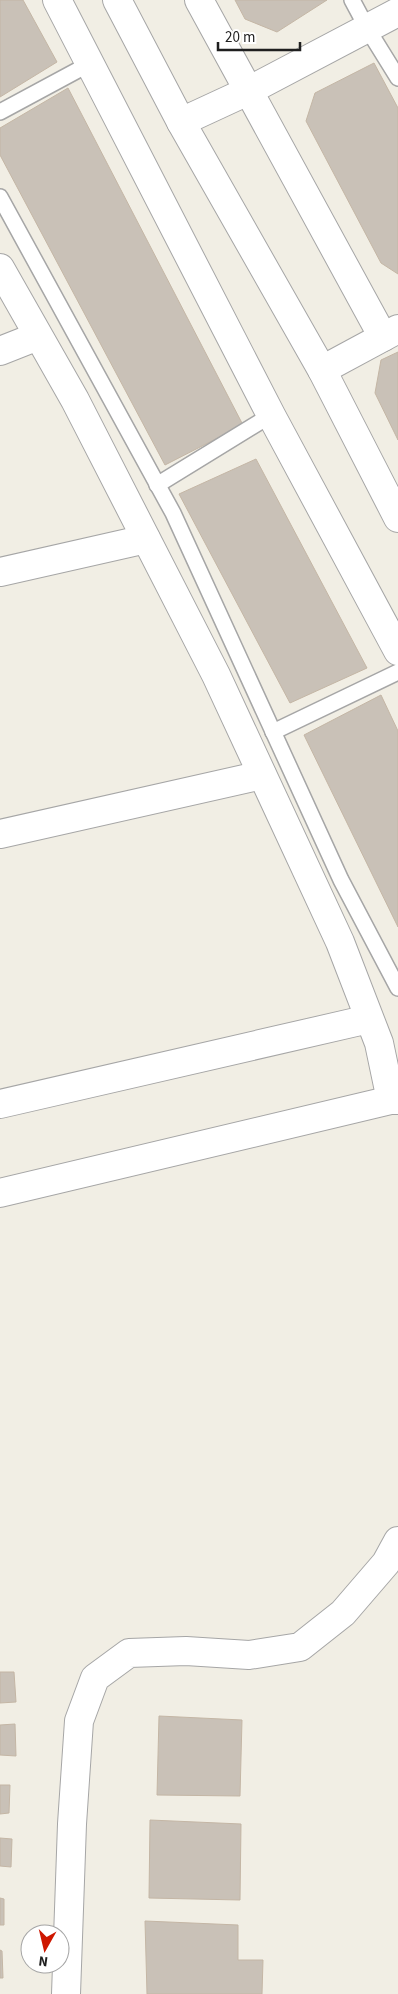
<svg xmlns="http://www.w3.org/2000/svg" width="398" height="1994" font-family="'Source Sans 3',sans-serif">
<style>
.building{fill:#c9c1b7;stroke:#c4b6a5}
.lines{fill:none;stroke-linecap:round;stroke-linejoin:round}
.service-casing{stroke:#a6a6a6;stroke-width:18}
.minor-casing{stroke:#a6a6a6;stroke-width:30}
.service{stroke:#fff;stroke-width:15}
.minor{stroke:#fff;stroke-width:28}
</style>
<rect width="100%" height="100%" fill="#f1eee4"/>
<g class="building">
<path d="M 0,0 L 23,0 L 57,62 L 0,97 Z"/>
<path d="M 235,0 L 327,0 L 277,32 L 245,19 Z"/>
<path d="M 374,63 L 398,108 L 398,274 L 381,263 L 306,121 L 315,93 Z"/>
<path d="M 68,88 L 243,425 L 165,465 L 0,155 L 0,128 Z"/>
<path d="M 398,352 L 398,440 L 375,393 L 381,360 Z"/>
<path d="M 256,459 L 367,668 L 290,703 L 179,494 Z"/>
<path d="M 381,695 L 398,731 L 398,927 L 304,735 Z"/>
<path d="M 0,1672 L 14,1672 L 16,1702 L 0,1703 Z"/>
<path d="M 159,1716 L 242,1720 L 240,1796 L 157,1795 Z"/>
<path d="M 15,1724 L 16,1756 L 0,1755 L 0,1725 Z"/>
<path d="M 0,1785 L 10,1785 L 9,1813 L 0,1814 Z"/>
<path d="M 150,1820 L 241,1824 L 240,1900 L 149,1898 Z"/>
<path d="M 0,1838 L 12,1839 L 11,1867 L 0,1866 Z"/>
<path d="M 0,1898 L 4,1899 L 4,1925 L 0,1925 Z"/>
<path d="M 145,1921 L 238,1925 L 238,1960 L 263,1960 L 262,1994 L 147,1994 Z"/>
<path d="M 0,1950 L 2,1951 L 3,1978 L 0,1978 Z"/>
</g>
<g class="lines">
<defs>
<g id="service">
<path d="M 352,0 L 367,28 L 398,78"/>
<path d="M 0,112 L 91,63"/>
<path d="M 0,197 L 173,513 L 341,880 L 398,988"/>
<path d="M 157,485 L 271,415"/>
<path d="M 273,732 L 398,672"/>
</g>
<g id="minor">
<path d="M 57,0 L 271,415 L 398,651"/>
<path d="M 117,0 L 181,122 L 322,370 L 398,518"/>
<path d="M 199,0 L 383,337"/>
<path d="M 181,122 L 248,91 L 398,12"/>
<path d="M 0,268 L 75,400 L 216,675 L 340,942 L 379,1043 L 391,1100"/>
<path d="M 0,351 L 38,336"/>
<path d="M 322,370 L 398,329"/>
<path d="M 0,572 L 146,539"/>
<path d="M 0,834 L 262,775"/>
<path d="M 0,1104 L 369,1019"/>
<path d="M 0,1193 L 391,1100 L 398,1100"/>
<path d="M 66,1994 L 72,1824 L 79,1721 L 95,1678 L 129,1653 L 186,1651 L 249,1655 L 300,1647 L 343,1613 L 386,1563 L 398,1541"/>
</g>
</defs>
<use href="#service" class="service-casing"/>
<use href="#minor" class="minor-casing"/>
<use href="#service" class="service"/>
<use href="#minor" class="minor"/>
</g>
<g transform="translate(45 1949) rotate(188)"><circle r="24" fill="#ffffff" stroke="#a5a5a5"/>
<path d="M0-4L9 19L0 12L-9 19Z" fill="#ce1700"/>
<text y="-8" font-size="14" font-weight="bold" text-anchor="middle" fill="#1f1f1f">N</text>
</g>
<path d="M218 42v8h82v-8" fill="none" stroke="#1f1f1f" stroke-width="2.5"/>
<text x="225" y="42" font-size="15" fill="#1f1f1f" stroke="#ffffff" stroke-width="4" paint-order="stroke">20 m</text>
</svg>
